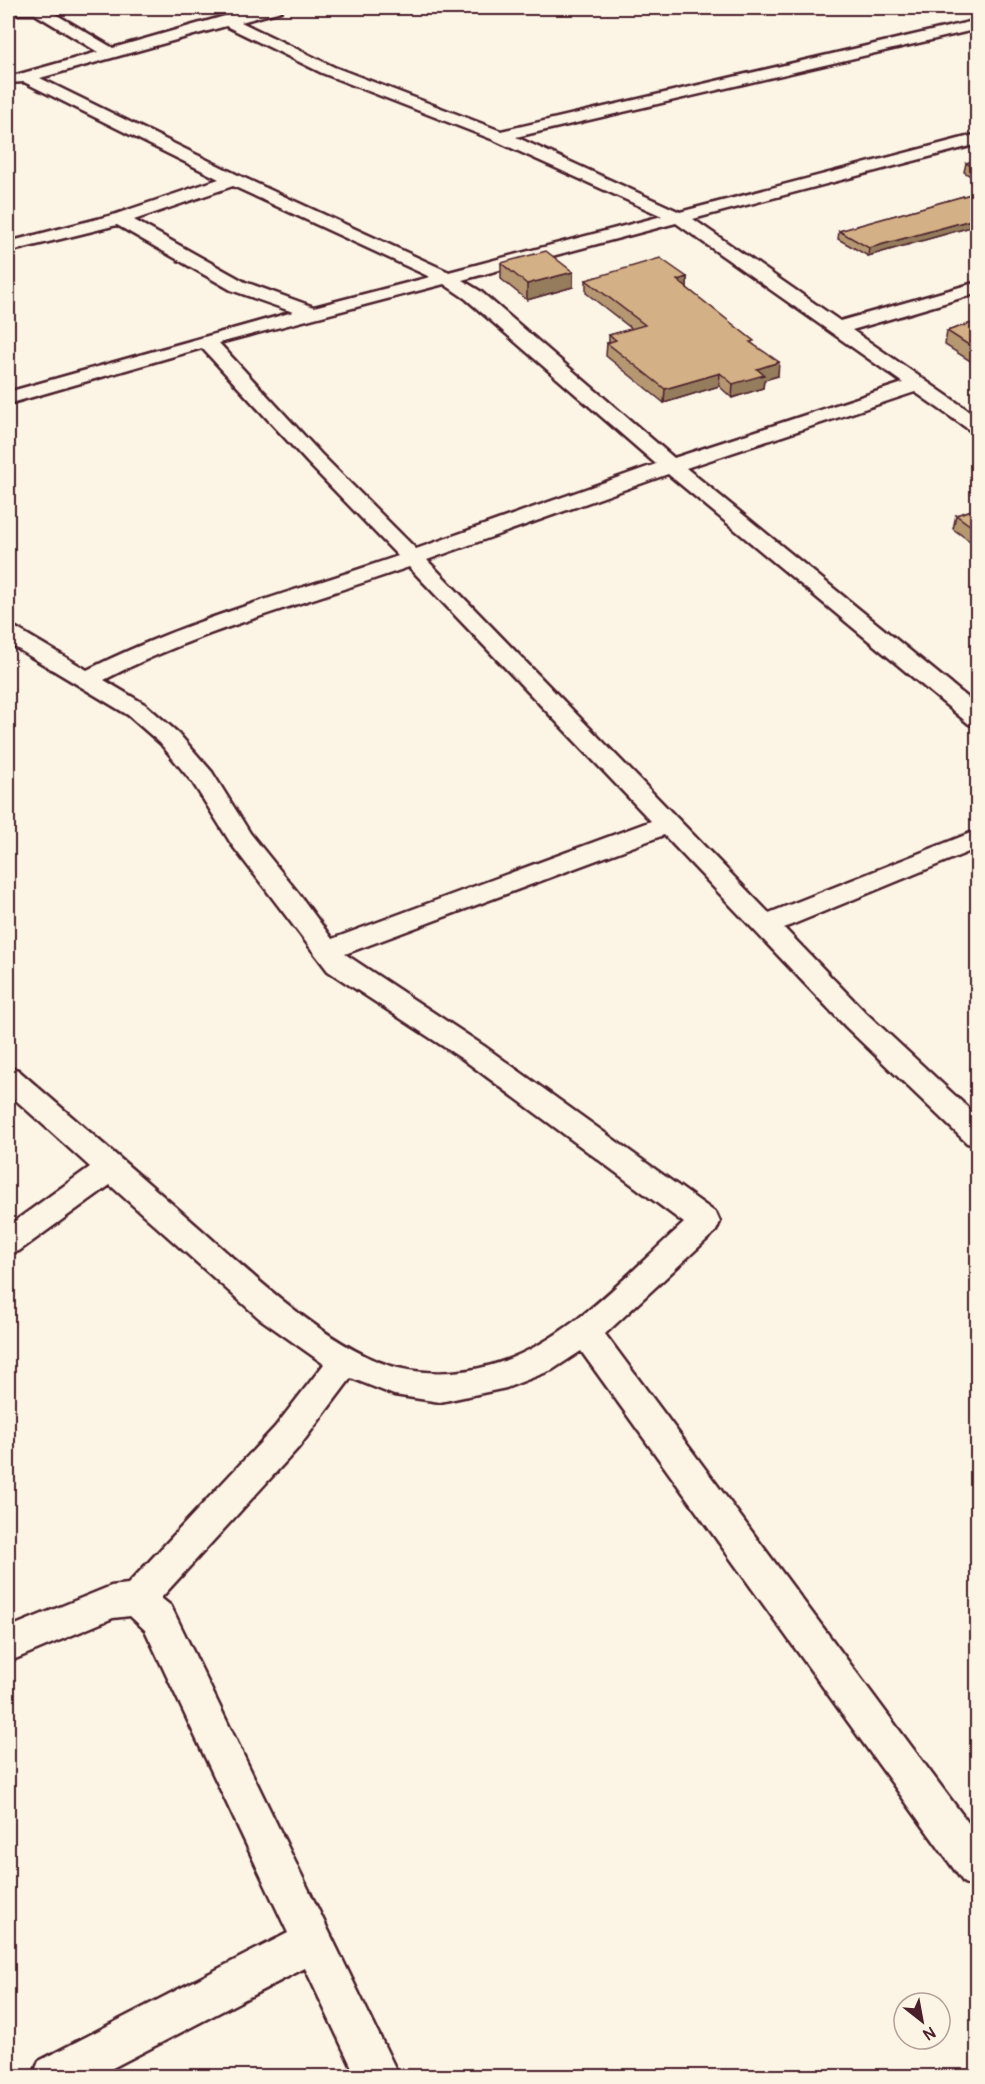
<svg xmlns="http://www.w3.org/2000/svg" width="985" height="2084" font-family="Pangolin,sans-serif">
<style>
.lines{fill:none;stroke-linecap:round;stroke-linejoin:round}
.street-casing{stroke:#4a1f2b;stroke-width:5}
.street{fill:#fcf5e5;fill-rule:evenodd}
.wall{fill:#b59772;stroke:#4a1f2b;stroke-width:1.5}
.shaded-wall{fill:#947b5d;stroke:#4a1f2b;stroke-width:1.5}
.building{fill:#d3b085;stroke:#4a1f2b;stroke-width:1.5}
</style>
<rect width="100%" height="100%" fill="#fcf5e5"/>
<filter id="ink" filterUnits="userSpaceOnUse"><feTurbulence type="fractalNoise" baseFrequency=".0167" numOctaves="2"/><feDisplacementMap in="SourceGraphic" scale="12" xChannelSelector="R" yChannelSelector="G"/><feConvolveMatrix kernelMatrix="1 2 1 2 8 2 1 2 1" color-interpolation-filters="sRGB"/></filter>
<g filter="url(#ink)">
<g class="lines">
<defs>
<path id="street" d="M 8,8 L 45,8 L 113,48 L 225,16 L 261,8 L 283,8 L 281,11 L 241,22 L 334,67 L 501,131 L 978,20 L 978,29 L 516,137 L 680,212 L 978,134 L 978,144 L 693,219 L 840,321 L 978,282 L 978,293 L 852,330 L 978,417 L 978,433 L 971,431 L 915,392 L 686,468 L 978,706 L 978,726 L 969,724 L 668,474 L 427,560 L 769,913 L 978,830 L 978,848 L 784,928 L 866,1013 L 978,1117 L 978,1146 L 967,1143 L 846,1027 L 664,835 L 345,954 L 484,1046 L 716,1213 L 720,1222 L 716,1231 L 605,1334 L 978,1836 L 978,1888 L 964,1883 L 581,1351 L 552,1370 L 506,1388 L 440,1402 L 394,1395 L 351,1378 L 299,1447 L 161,1598 L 171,1606 L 399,2076 L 356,2076 L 305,1968 L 97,2076 L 33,2076 L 39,2061 L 288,1933 L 145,1630 L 130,1616 L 113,1618 L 8,1662 L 8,1628 L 111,1586 L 128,1584 L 275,1427 L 324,1364 L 259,1318 L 110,1185 L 19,1251 L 8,1254 L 8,1226 L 90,1167 L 8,1093 L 8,1067 L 18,1070 C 77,1121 137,1173 196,1225 C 247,1270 332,1352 398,1368 C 429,1375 461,1374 492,1365 C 569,1342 626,1275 684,1223 L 464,1060 L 328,971 L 232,845 L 193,783 L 160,743 L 128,715 L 8,643 L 8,626 L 16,628 L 87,670 C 185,620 294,592 398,556 L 307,462 L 202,348 L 8,404 L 8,392 L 293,312 L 231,290 L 117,225 L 8,252 L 8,242 L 113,215 L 219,179 L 24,82 L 9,83 L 9,77 L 98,52 L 35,14 L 8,14 ZM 226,26 L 322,73 L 494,140 L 662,216 L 449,272 L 240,176 L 40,78 ZM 233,186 L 430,277 L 314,307 L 245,282 L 134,220 ZM 676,223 L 903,383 L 674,458 L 480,291 L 462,280 ZM 444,284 L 466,299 L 656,464 L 416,549 L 321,454 L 219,343 ZM 409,567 L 651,821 L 332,939 L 299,894 L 250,833 L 212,772 L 178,733 L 146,705 L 104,680 C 200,630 307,603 409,567 Z"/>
</defs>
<use href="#street" class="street-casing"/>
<use href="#street" class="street"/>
</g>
<g class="wall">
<path d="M 978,160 L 978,181 L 964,172 L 966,163 Z"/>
<path d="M 978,192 L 978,225 L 868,256 L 838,239 L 839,231 Z"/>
<path d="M 501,263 L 573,272 L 573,287 L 527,300 L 501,279 Z"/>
<path d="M 687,277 L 687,288 L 754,345 L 778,376 L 764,380 L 763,388 L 732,398 L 719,386 L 664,403 L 606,356 L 607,343 L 609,343 L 609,335 L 632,329 L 586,293 L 586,280 Z"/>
<path d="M 978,300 L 978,317 L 972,314 L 974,301 Z"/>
<path d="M 978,321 L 978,366 L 945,345 L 947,331 Z"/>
<path d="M 978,508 L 978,547 L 953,529 L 956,515 Z"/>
</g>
<g class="shaded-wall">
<path d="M 978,218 L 978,225 L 868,256 L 869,248 Z"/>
<path d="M 573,272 L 573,287 L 527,300 L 527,284 Z"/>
<path d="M 687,277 L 687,289 L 677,280 Z"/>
<path d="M 779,362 L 778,376 L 764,380 L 763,388 L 732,398 L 733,384 L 757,369 Z"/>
<path d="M 720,373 L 719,386 L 664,403 L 665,389 Z"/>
</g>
<g class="building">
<path d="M 978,160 L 978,170 L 966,163 Z"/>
<path d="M 978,192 L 978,218 L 869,248 L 839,231 Z"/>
<path d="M 546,251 L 573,272 L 527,284 L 501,263 Z"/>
<path d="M 660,258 L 687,277 L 677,280 L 754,341 L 750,342 L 779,362 L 757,369 L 764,375 L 733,384 L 720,373 L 665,389 L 607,343 L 616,340 L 609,335 L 645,325 L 586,280 Z"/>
<path d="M 978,321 L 978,351 L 947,331 Z"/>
<path d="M 978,508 L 978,531 L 956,515 Z"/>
</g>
</g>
<rect width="985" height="2084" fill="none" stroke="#fcf5e5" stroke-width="30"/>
<rect x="15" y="15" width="955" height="2054" fill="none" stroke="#4a1f2b" stroke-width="2" filter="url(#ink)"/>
<g transform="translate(922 2021) rotate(149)"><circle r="28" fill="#fcf5e5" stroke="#b59f9b" stroke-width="1.5"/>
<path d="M0-4.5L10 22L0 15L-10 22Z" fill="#4a1f2b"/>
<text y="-9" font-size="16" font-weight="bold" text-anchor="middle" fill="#4a1f2b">N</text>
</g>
</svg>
